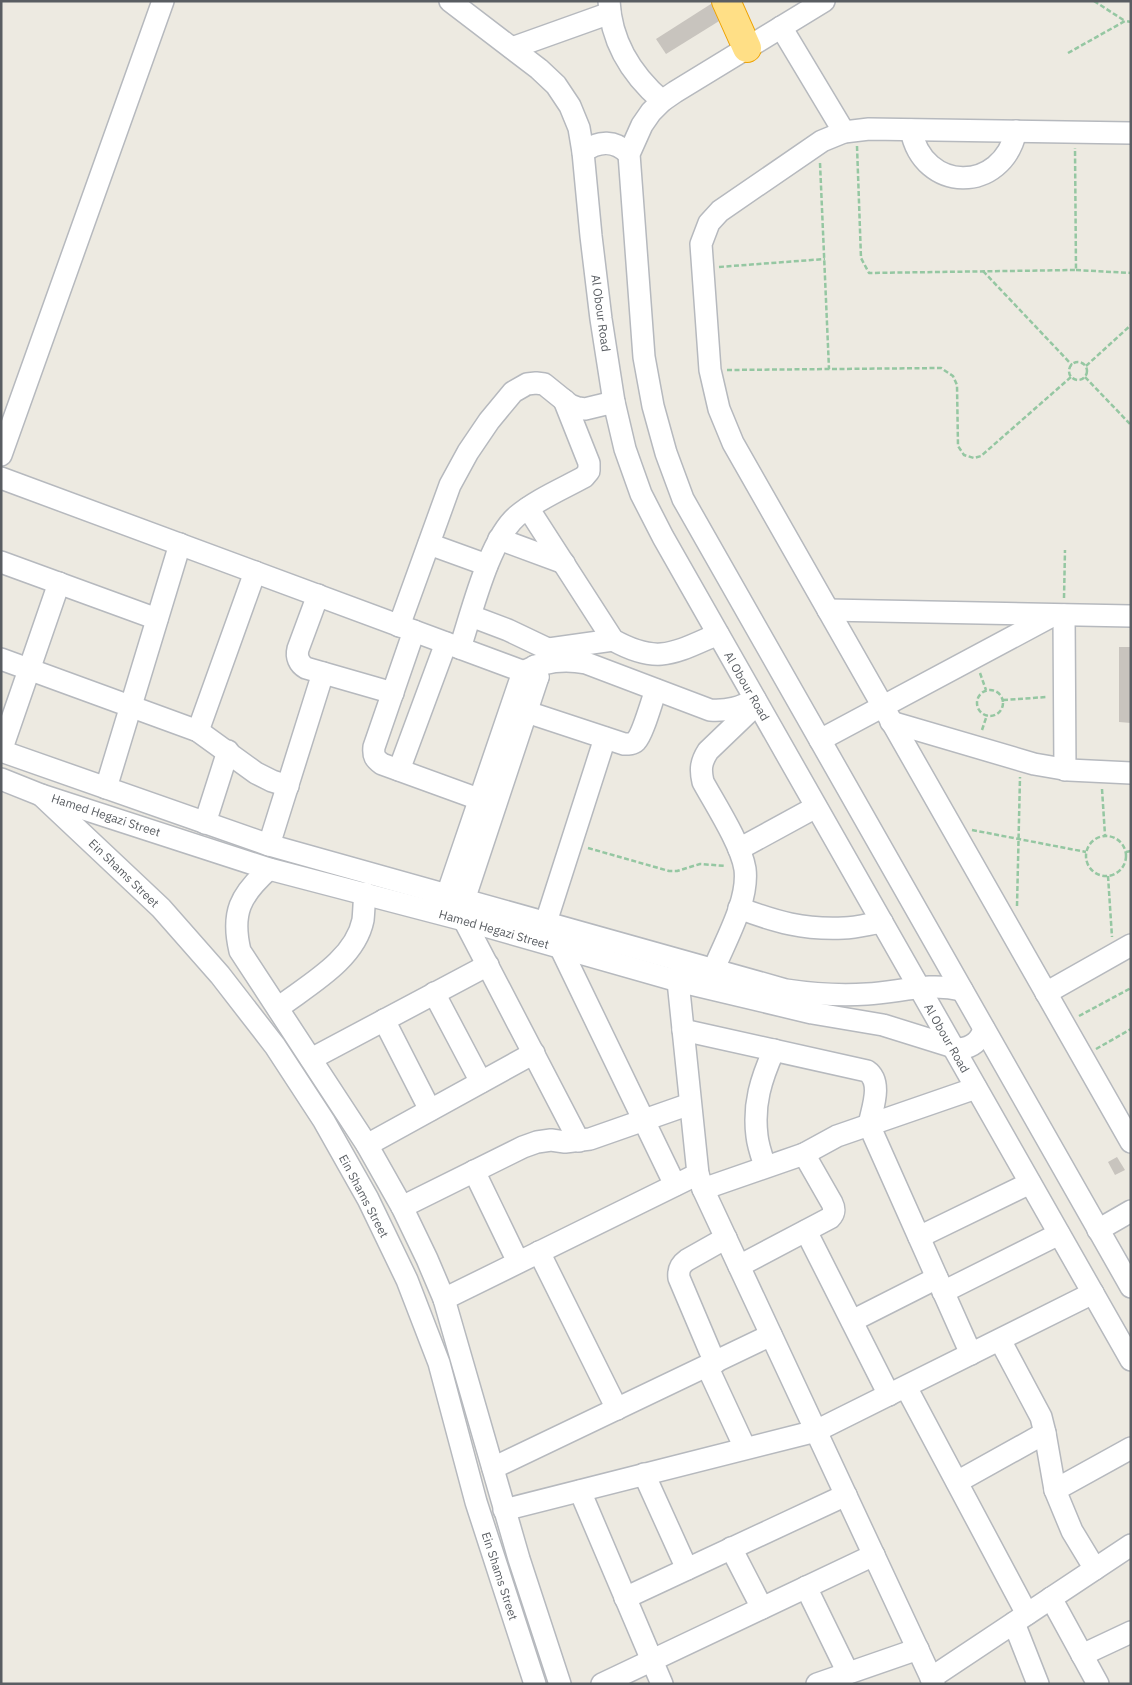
<svg xmlns="http://www.w3.org/2000/svg" width="1132" height="1685" font-family="'IBM Plex Sans',sans-serif">
<style>
.building{fill:#c8c4be}
.lines{fill:none;stroke-linecap:round;stroke-linejoin:round}
.minor-casing{stroke:#b6b9be;stroke-width:24}
.highway-casing{stroke:#eea200;stroke-width:30}
.path{stroke:#95c7a2;stroke-width:2.5;stroke-dasharray:5 2.5;stroke-linecap:butt}
.minor{stroke:#fff;stroke-width:21}
.highway{stroke:#ffdf86;stroke-width:28}
.labels{text-anchor:middle;dominant-baseline:central;stroke-width:5;stroke-linejoin:round;paint-order:stroke}
.street-label{font-size:12px;fill:#595d62;stroke:#fff}
</style>
<rect width="100%" height="100%" fill="#edeae1"/>
<g class="building">
<path d="M 714,2 L 724,18 L 666,54 L 656,39 Z"/>
<path d="M 1119,647 L 1131,647 L 1131,723 L 1119,722 Z"/>
<path d="M 1117,1157 L 1125,1170 L 1115,1175 L 1108,1162 Z"/>
</g>
<g class="lines">
<defs>
<g id="minor">
<path d="M 450,1 L 539,69 L 556,85 L 570,106 L 579,128 L 583,152 L 591,236 L 601,319 L 614,402 L 625,449 L 641,494 L 663,537 L 1131,1360"/>
<path d="M 609,1 C 611,42 632,75 662,101"/>
<path d="M 824,1 L 675,92 L 662,101 L 651,112 L 642,125 L 629,154 L 644,357 L 653,406 L 666,453 L 683,499 L 1131,1287"/>
<path d="M 781,27 L 844,132"/>
<path d="M 512,48 L 610,13"/>
<path d="M 911,130 C 923,193 1002,194 1016,131"/>
<path d="M 1131,133 L 869,129 L 844,132 L 822,141 L 720,211 L 709,223 L 701,244 L 710,370 L 719,409 L 733,443 L 1131,1142"/>
<path d="M 583,152 C 599,140 615,140 629,154"/>
<path d="M 1,455 L 163,1"/>
<path d="M 1,478 L 538,677"/>
<path d="M 528,508 L 613,640 C 658,665 674,653 718,634"/>
<path d="M 499,539 L 564,563"/>
<path d="M 429,544 L 487,565"/>
<path d="M 1,562 L 157,619"/>
<path d="M 318,595 L 298,649 C 296,657 299,664 306,668 L 393,693"/>
<path d="M 828,610 L 1131,616"/>
<path d="M 1064,615 L 1065,770"/>
<path d="M 471,616 L 508,630 L 571,660"/>
<path d="M 399,626 L 450,485 L 468,452 L 489,421 L 513,392 L 527,384 L 536,383 L 544,384 L 570,405 L 578,408 L 585,409 L 614,402"/>
<path d="M 414,631 L 374,747 C 373,756 375,759 382,764 L 495,805"/>
<path d="M 460,648 C 472,612 489,540 517,516 C 536,500 562,489 584,477 L 589,471 L 589,463 L 564,400"/>
<path d="M 549,649 L 613,640"/>
<path d="M 1,659 L 198,731 L 256,773 L 272,781 L 288,786"/>
<path d="M 527,712 L 624,744 C 629,744 633,744 636,741 C 643,734 652,700 656,690"/>
<path d="M 891,722 L 1034,764 L 1069,770 L 1131,773"/>
<path d="M 198,731 L 255,572"/>
<path d="M 820,740 L 1052,616"/>
<path d="M 1,751 L 269,845 L 786,990 C 813,994 840,996 867,994 C 900,992 929,982 962,990"/>
<path d="M 1,751 L 59,583"/>
<path d="M 399,770 L 446,643"/>
<path d="M 1,779 L 41,795 L 269,869 L 464,920 L 678,981 L 812,1013 L 883,1025 L 960,1049 C 973,1047 980,1041 984,1029"/>
<path d="M 106,788 L 180,544"/>
<path d="M 41,795 L 161,908 L 220,975 L 275,1046 L 324,1121 L 368,1199 L 407,1280 L 439,1363 L 476,1502 L 535,1684"/>
<path d="M 205,823 L 228,751"/>
<path d="M 269,845 L 323,673"/>
<path d="M 739,849 L 816,807"/>
<path d="M 269,869 C 240,895 231,913 240,951 L 367,1145 L 402,1207 L 427,1259 L 444,1299 L 519,1559 L 560,1684"/>
<path d="M 447,895 L 523,672 C 543,661 565,659 586,663 L 710,710 C 728,711 740,708 755,699"/>
<path d="M 464,900 L 538,677 L 535,666"/>
<path d="M 739,908 C 776,922 804,930 844,928 C 856,928 869,924 882,922"/>
<path d="M 464,920 L 579,1141"/>
<path d="M 546,922 L 605,738"/>
<path d="M 561,949 L 675,1185"/>
<path d="M 681,970 L 678,981 L 698,1174 L 703,1189 L 934,1684"/>
<path d="M 713,971 C 725,941 749,901 745,869 C 741,844 715,804 703,782 C 700,769 701,762 708,751 L 757,704"/>
<path d="M 434,993 L 481,1082"/>
<path d="M 1046,993 L 1131,945"/>
<path d="M 278,1008 C 308,985 355,960 363,920 C 364,911 364,901 365,893"/>
<path d="M 384,1020 L 430,1110"/>
<path d="M 683,1030 L 867,1071 C 883,1082 872,1109 869,1125 L 971,1354"/>
<path d="M 311,1059 L 488,965"/>
<path d="M 367,1145 L 534,1053"/>
<path d="M 765,1166 C 762,1157 758,1146 757,1136 C 753,1104 761,1079 774,1050"/>
<path d="M 474,1171 L 518,1262"/>
<path d="M 703,1189 L 804,1154 L 837,1136 L 976,1088"/>
<path d="M 402,1207 L 523,1147 L 537,1142 L 551,1140 L 565,1142 L 590,1139 L 690,1104"/>
<path d="M 1098,1230 L 1131,1211"/>
<path d="M 806,1231 L 889,1395"/>
<path d="M 919,1237 L 1030,1183"/>
<path d="M 539,1252 L 617,1409"/>
<path d="M 739,1266 L 830,1218 C 834,1214 835,1209 832,1203 L 804,1154"/>
<path d="M 943,1292 L 1059,1234"/>
<path d="M 444,1299 L 698,1174"/>
<path d="M 852,1321 L 937,1278"/>
<path d="M 1000,1340 L 1041,1417 L 1045,1433 L 1055,1490 L 1072,1531 L 1095,1569"/>
<path d="M 715,1363 L 679,1278 C 678,1270 680,1265 687,1260 L 726,1238"/>
<path d="M 707,1366 L 745,1448"/>
<path d="M 906,1387 L 1027,1614"/>
<path d="M 493,1468 L 771,1335"/>
<path d="M 644,1474 L 687,1569"/>
<path d="M 957,1482 L 1045,1433"/>
<path d="M 1055,1490 L 1131,1448"/>
<path d="M 580,1491 L 662,1684"/>
<path d="M 504,1510 L 816,1431 L 1093,1293"/>
<path d="M 731,1548 L 762,1608"/>
<path d="M 806,1587 L 848,1673"/>
<path d="M 625,1598 L 846,1495"/>
<path d="M 1051,1598 L 1098,1684"/>
<path d="M 1014,1623 L 1038,1684"/>
<path d="M 1082,1655 L 1131,1632"/>
<path d="M 931,1678 L 1131,1545"/>
<path d="M 602,1684 L 874,1555"/>
<path d="M 817,1684 L 918,1649"/>
</g>
<path id="highway" d="M 726,1 L 747,48"/>
</defs>
<use href="#minor" class="minor-casing"/>
<use href="#highway" class="highway-casing"/>
<g class="path">
<path d="M 1094,1 L 1125,21"/>
<path d="M 1068,53 L 1125,21 L 1131,22"/>
<path d="M 857,146 L 861,258 L 869,273 L 1076,270 L 1075,148"/>
<path d="M 820,163 L 829,369"/>
<path d="M 719,267 L 825,259"/>
<path d="M 1076,270 L 1131,273"/>
<path d="M 983,271 L 1072,365"/>
<circle cx="1078" cy="371" r="9"/>
<path d="M 1086,366 L 1131,325"/>
<path d="M 727,370 L 941,368 L 953,376 L 957,385 L 958,446 L 964,455 L 974,458 L 981,456 L 1071,377"/>
<path d="M 1085,377 L 1131,425"/>
<path d="M 1064,598 L 1065,550"/>
<path d="M 980,673 L 986,690"/>
<circle cx="990" cy="703" r="13"/>
<path d="M 1003,700 L 1047,697"/>
<path d="M 982,730 L 987,715"/>
<path d="M 1102,789 L 1105,835"/>
<path d="M 972,830 L 1086,852"/>
<circle cx="1106" cy="856" r="20"/>
<path d="M 588,848 L 669,871 L 677,871 L 700,864 L 726,866"/>
<path d="M 1126,852 L 1131,851"/>
<path d="M 1108,876 L 1112,937"/>
<path d="M 1017,906 L 1020,777"/>
<path d="M 1079,1016 L 1131,988"/>
<path d="M 1096,1049 L 1131,1029"/>
</g>
<use href="#minor" class="minor"/>
<use href="#highway" class="highway"/>
</g>
<g class="labels">
<g class="street-label">
<text transform="translate(601 313) rotate(82)">Al Obour Road</text>
<text transform="translate(747 686) rotate(60)">Al Obour Road</text>
<text transform="translate(106 815) rotate(18)">Hamed Hegazi Street</text>
<text transform="translate(124 873) rotate(44)">Ein Shams Street</text>
<text transform="translate(494 929) rotate(16)">Hamed Hegazi Street</text>
<text transform="translate(947 1038) rotate(60)">Al Obour Road</text>
<text transform="translate(364 1196) rotate(62)">Ein Shams Street</text>
<text transform="translate(500 1576) rotate(72)">Ein Shams Street</text>
</g>
</g>
<rect width="1132" height="1685" fill="none" stroke="#595d62" stroke-width="5"/>
</svg>
